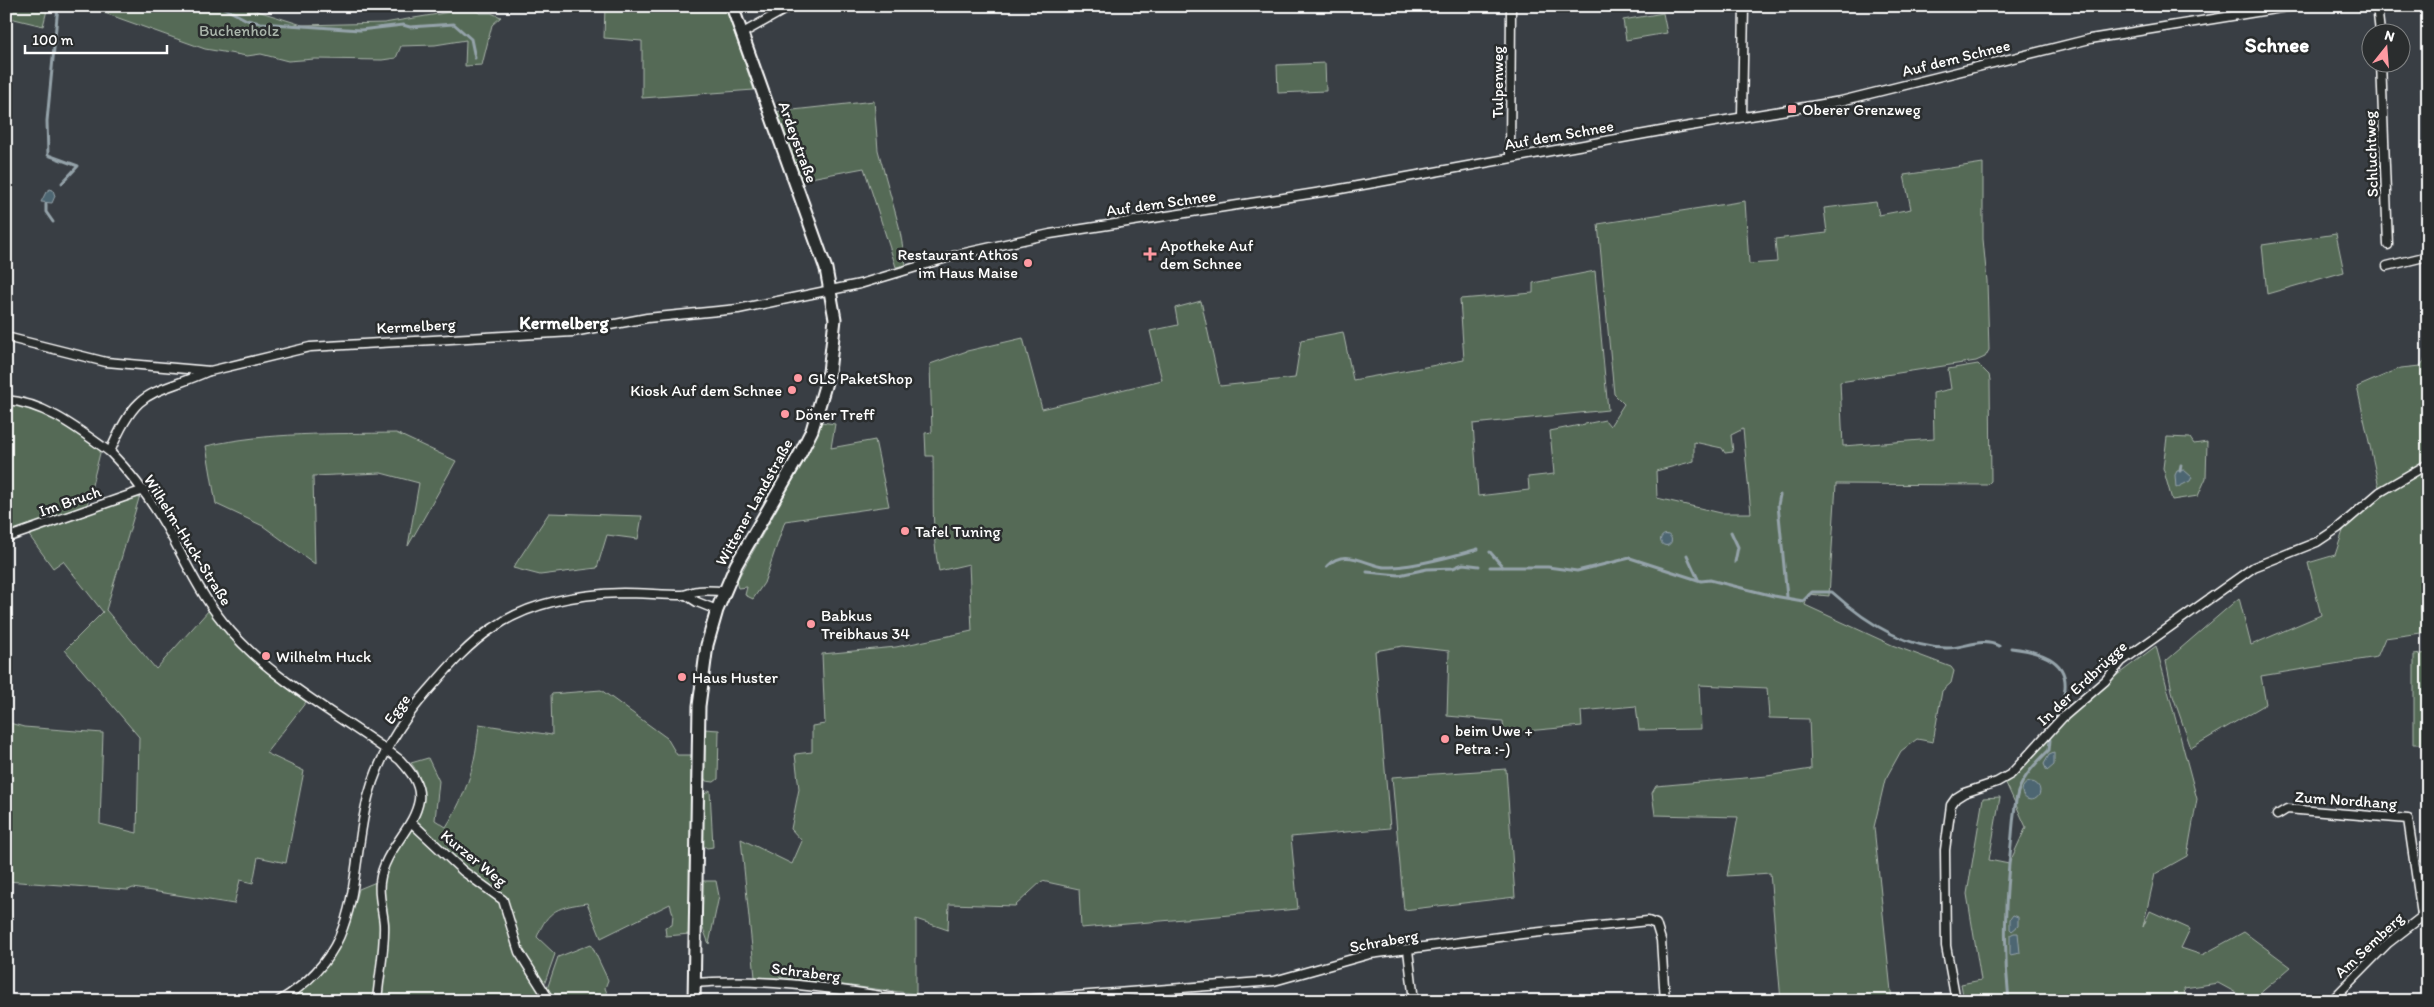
<svg xmlns="http://www.w3.org/2000/svg" width="2434" height="1007" font-family="Itim,sans-serif">
<style>
.green{fill:#556b57;stroke:#aab5ab;fill-rule:evenodd}
.water{fill:#4e6672;stroke:#95a3aa}
.lines{fill:none;stroke-linecap:round;stroke-linejoin:round}
.stream{stroke:#95a3aa;stroke-width:3}
.minor-casing{stroke:#fff;stroke-width:11}
.secondary-casing{stroke:#fff;stroke-width:15}
.minor{stroke:#2a2d2e;stroke-width:8}
.secondary{stroke:#2a2d2e;stroke-width:11}
.poi-dot{fill:#ff9aa2;stroke:#2a2d2e;stroke-width:2}
.labels{text-anchor:middle;dominant-baseline:central;stroke-width:5;stroke-linejoin:round;paint-order:stroke}
.park-label{font-size:16px;fill:#aab5ab;stroke:#2a2d2e}
.street-label{font-size:16px;fill:#fff;stroke:#2a2d2e}
.poi-label{font-size:16px;fill:#fff;stroke:#2a2d2e;text-anchor:start}
.neighbourhood-label{font-size:18px;font-weight:bold;fill:#fff;stroke:#2a2d2e}
.district-label{font-size:21px;font-weight:bold;fill:#fff;stroke:#2a2d2e}
</style>
<rect width="100%" height="100%" fill="#393e44"/>
<filter id="ink" filterUnits="userSpaceOnUse"><feTurbulence type="fractalNoise" baseFrequency=".02" numOctaves="2"/><feDisplacementMap in="SourceGraphic" scale="10" xChannelSelector="R" yChannelSelector="G"/><feConvolveMatrix kernelMatrix="1 2 1 2 8 2 1 2 1" color-interpolation-filters="sRGB"/></filter>
<g filter="url(#ink)">
<g class="green">
<path d="M 6,6 L 48,6 L 43,26 L 6,17 Z"/>
<path d="M 85,6 L 242,6 L 302,25 L 384,23 L 450,12 C 464,1 467,7 480,13 L 491,13 L 501,17 L 492,25 L 482,65 L 465,66 L 466,40 L 435,45 L 401,46 L 396,58 L 382,60 L 315,59 L 288,61 L 261,54 L 247,56 L 205,49 Z"/>
<path d="M 605,6 L 725,6 L 754,90 L 642,98 L 642,41 L 604,38 Z"/>
<path d="M 1663,13 L 1667,33 L 1626,40 L 1623,20 Z"/>
<path d="M 1325,63 L 1326,91 L 1278,93 L 1277,65 Z"/>
<path d="M 874,101 L 878,150 L 899,226 L 906,265 L 896,267 L 864,168 L 800,180 L 775,112 Z"/>
<path d="M 1983,163 L 1983,239 L 1987,281 L 1989,350 L 1985,357 L 1976,361 L 1840,382 L 1843,446 L 1934,439 L 1933,393 L 1951,389 L 1948,369 L 1978,364 L 1989,375 L 1990,380 L 1991,481 L 1987,485 L 1836,484 L 1829,596 L 1808,594 L 1805,605 L 1892,645 L 1951,667 L 1954,671 L 1951,683 L 1942,691 L 1933,742 L 1917,739 L 1901,751 L 1885,780 L 1874,827 L 1892,1001 L 1781,1001 L 1770,873 L 1727,876 L 1738,817 L 1655,815 L 1652,793 L 1656,786 L 1767,776 L 1811,769 L 1809,719 L 1769,718 L 1767,688 L 1699,685 L 1701,729 L 1639,730 L 1636,706 L 1581,711 L 1582,726 L 1504,733 L 1503,721 L 1447,716 L 1449,651 L 1403,646 L 1375,651 L 1390,828 L 1291,837 L 1298,909 L 1081,928 L 1079,889 L 1042,881 L 1015,906 L 949,904 L 948,930 L 916,919 L 916,994 L 785,978 L 755,977 L 741,839 L 792,864 L 802,841 L 791,829 L 799,789 L 795,754 L 812,752 L 812,726 L 825,724 L 822,654 L 896,647 L 972,631 L 969,564 L 939,571 C 931,534 934,495 933,456 L 926,456 L 925,433 L 932,432 L 930,364 L 967,351 L 1023,338 L 1042,409 L 1162,380 L 1150,331 L 1178,325 L 1175,308 L 1201,301 L 1220,386 L 1295,378 L 1301,340 L 1343,332 L 1353,380 L 1464,360 L 1460,299 L 1533,293 L 1533,283 L 1595,271 L 1608,410 L 1473,424 L 1478,496 L 1529,490 L 1528,477 L 1554,474 L 1550,431 L 1605,420 L 1610,426 L 1624,404 L 1614,394 L 1598,224 L 1745,201 L 1749,264 L 1777,262 L 1775,239 L 1827,233 L 1824,208 L 1876,202 L 1879,215 L 1911,209 L 1904,175 ZM 1743,429 L 1751,513 L 1721,513 L 1657,498 L 1656,471 L 1694,461 L 1694,442 L 1722,448 L 1725,453 L 1733,452 L 1731,435 Z"/>
<path d="M 2336,234 L 2344,272 L 2267,294 L 2262,245 Z"/>
<path d="M 2428,356 L 2428,464 L 2380,492 L 2357,387 L 2401,368 L 2420,366 Z"/>
<path d="M 6,404 C 49,410 66,425 101,449 L 87,505 L 6,535 Z"/>
<path d="M 821,422 L 835,424 L 831,448 L 875,440 L 889,506 L 785,521 L 764,583 L 753,599 L 745,595 L 747,587 L 738,588 L 736,582 L 806,457 Z"/>
<path d="M 396,433 L 456,461 L 408,546 L 419,483 L 381,473 L 313,476 L 315,564 L 263,526 L 216,504 L 206,446 C 268,432 333,434 396,433 Z"/>
<path d="M 2167,437 L 2190,438 L 2194,444 L 2207,442 L 2206,478 L 2198,496 L 2172,500 L 2163,468 Z"/>
<path d="M 2428,467 L 2428,632 L 2385,638 L 2377,657 L 2261,676 L 2266,704 L 2191,748 L 2173,696 L 2166,661 L 2239,598 L 2251,645 L 2321,615 L 2308,563 L 2335,555 L 2344,528 L 2368,506 Z"/>
<path d="M 140,495 L 106,610 L 156,669 L 209,610 C 233,646 270,677 306,702 L 266,753 L 304,771 L 286,863 L 258,857 L 253,883 L 240,880 L 234,904 L 133,888 L 128,890 L 6,881 L 6,722 L 24,727 L 103,733 L 100,824 L 137,833 L 139,737 L 65,650 L 103,612 L 63,561 L 53,568 L 28,534 Z"/>
<path d="M 549,513 L 642,516 L 638,539 L 607,535 L 597,568 L 540,575 L 513,568 Z"/>
<path d="M 2156,646 L 2197,799 L 2187,856 L 2155,874 L 2143,927 L 2150,911 L 2190,929 L 2181,948 L 2202,955 L 2244,932 L 2291,967 L 2251,1001 L 2218,983 L 2184,988 L 2186,1001 L 1964,1001 L 1961,984 L 1981,980 L 1967,894 L 1983,798 L 2000,797 L 1989,860 L 2009,864 L 2026,827 L 2005,781 L 2065,720 L 2100,688 Z"/>
<path d="M 2428,653 L 2428,744 L 2414,744 L 2414,655 Z"/>
<path d="M 601,690 L 667,738 L 677,755 L 691,755 L 690,934 L 666,936 L 665,927 L 672,925 L 673,914 L 670,904 L 601,938 L 587,903 C 559,907 548,909 537,937 L 555,954 L 544,985 L 521,951 L 505,900 L 497,891 L 517,954 L 547,1001 L 288,1001 C 331,972 347,938 359,889 L 376,882 L 383,884 C 385,876 387,865 391,858 C 397,845 409,835 416,822 C 426,802 425,780 411,763 L 428,758 L 439,781 L 435,820 L 446,827 C 467,793 476,764 479,724 L 552,735 L 551,694 Z"/>
<path d="M 704,729 L 719,730 L 718,779 L 714,782 L 706,781 L 703,775 Z"/>
<path d="M 1506,769 L 1515,897 L 1404,910 L 1392,777 Z"/>
<path d="M 710,790 L 713,847 L 707,848 L 701,844 L 701,797 Z"/>
<path d="M 701,881 L 716,881 L 719,896 L 709,944 L 699,918 Z"/>
<path d="M 591,944 L 608,980 L 605,988 L 610,1001 L 554,1001 L 547,989 L 558,957 Z"/>
</g>
<g class="water">
<path d="M 50,189 L 53,190 L 55,196 L 52,203 L 41,202 L 46,192 Z"/>
<path d="M 2184,470 L 2192,477 L 2190,481 L 2176,488 L 2175,475 L 2177,471 Z"/>
<circle cx="1666" cy="540" r="5.5"/>
<path d="M 2054,753 L 2054,765 L 2047,771 L 2044,764 L 2049,755 Z"/>
<circle cx="2031" cy="791" r="9"/>
<path d="M 2013,915 L 2018,917 L 2018,926 L 2012,931 L 2010,929 L 2010,919 Z"/>
<path d="M 2014,933 L 2018,933 L 2020,953 L 2010,955 L 2010,935 Z"/>
</g>
<g class="lines">
<g class="stream">
<path d="M 58,6 L 47,121 L 48,155 L 78,166 L 62,183"/>
<path d="M 220,6 L 247,20 L 260,23 L 360,30 L 403,25 L 410,27 L 454,24 L 471,39 L 475,58"/>
<path d="M 46,204 L 46,212 L 53,222"/>
<path d="M 2180,471 L 2181,465"/>
<path d="M 1780,495 L 1778,505 L 1787,597"/>
<path d="M 1731,532 L 1738,547 L 1735,562"/>
<path d="M 1490,552 L 1503,567 L 1548,567 L 1577,571 L 1630,558 L 1701,581 L 1710,580 L 1774,596 L 1803,601 L 1812,592 L 1832,592 C 1863,620 1904,648 1947,648 C 1966,648 1980,637 1999,646"/>
<path d="M 1687,555 L 1698,579"/>
<path d="M 1327,566 C 1344,548 1365,564 1384,567 C 1390,567 1398,567 1403,566 C 1429,563 1453,556 1478,549"/>
<path d="M 1490,567 L 1502,567"/>
<path d="M 1367,572 L 1399,575 L 1427,569 L 1453,568 L 1463,564 L 1479,566"/>
<path d="M 2011,648 C 2063,654 2079,674 2053,723"/>
<path d="M 2009,1001 C 2003,946 2005,899 2011,845 C 2013,828 2013,809 2018,792 C 2024,775 2037,762 2049,750 L 2050,740"/>
</g>
<defs>
<g id="minor">
<path d="M 2377,6 L 2380,32"/>
<path d="M 741,34 L 791,6"/>
<path d="M 2381,62 L 2388,245"/>
<path d="M 1742,116 L 1744,6"/>
<path d="M 1510,157 L 1511,6"/>
<path d="M 2387,266 L 2428,256"/>
<path d="M 6,337 L 106,362 L 210,371 L 310,347 L 573,332 L 647,318 L 738,309 L 860,284 L 960,254 L 1050,234 L 1335,190 L 1672,129 L 1841,101 L 2090,39 L 2294,6"/>
<path d="M 209,371 C 150,397 138,385 110,452 C 133,475 151,500 167,528 C 185,560 200,594 223,622 C 270,681 341,715 400,760 C 410,771 421,784 419,800 C 414,830 384,849 380,882 C 378,895 383,911 384,924 C 385,949 379,976 377,1001"/>
<path d="M 6,400 C 46,403 79,430 110,452"/>
<path d="M 6,538 L 144,490"/>
<path d="M 686,595 L 697,602 L 717,610"/>
<path d="M 2277,815 L 2287,809 L 2408,819 L 2422,915"/>
<path d="M 411,822 L 463,871 L 503,900 L 519,952 L 550,1001"/>
<path d="M 1408,950 L 1414,1001"/>
<path d="M 694,983 C 769,977 841,990 914,1001"/>
<path d="M 279,1001 C 360,953 349,890 365,810 C 374,765 398,725 428,691 C 447,669 468,644 493,628 C 530,602 579,594 623,593 C 643,593 663,595 683,595 C 689,594 693,591 698,591 C 706,590 716,591 724,591"/>
<path d="M 1010,1001 L 1274,981 L 1370,954 L 1522,934 L 1648,921 L 1656,924 L 1661,940 L 1665,1001"/>
<path d="M 1956,1001 L 1946,946 L 1945,850 L 1951,805 L 1956,798 L 1964,793 L 1997,782 L 2011,774 L 2062,718 L 2105,681 L 2122,661 L 2254,567 L 2317,542 L 2338,528 L 2380,492 L 2428,464"/>
<path d="M 2331,1001 L 2388,943 L 2428,912"/>
</g>
<path id="secondary" d="M 694,1001 L 699,706 L 707,645 L 717,610 L 736,565 L 800,454 L 812,430 L 829,372 L 835,319 L 826,269 L 732,6"/>
</defs>
<use href="#minor" class="minor-casing"/>
<use href="#secondary" class="secondary-casing"/>
<use href="#minor" class="minor"/>
<use href="#secondary" class="secondary"/>
</g>
</g>
<g class="poi-dot">
<rect x="1787" y="104" width="10" height="10" rx="2.5"/>
<path d="M1147.5 246.5h5v5h5v5h-5v5h-5v-5h-5v-5h5z"/>
<circle cx="1028" cy="263" r="5"/>
<circle cx="798" cy="378" r="5"/>
<circle cx="792" cy="390" r="5"/>
<circle cx="785" cy="414" r="5"/>
<circle cx="905" cy="531" r="5"/>
<circle cx="811" cy="624" r="5"/>
<circle cx="266" cy="656" r="5"/>
<circle cx="682" cy="677" r="5"/>
<circle cx="1445" cy="739" r="5"/>
</g>
<g class="labels">
<g class="park-label">
<text x="239" y="30">Buchenholz</text>
</g>
<g class="street-label">
<text transform="translate(1956 58) rotate(-14)">Auf dem Schnee</text>
<text transform="translate(1497 82) rotate(-90)">Tulpenweg</text>
<text transform="translate(1559 135) rotate(-10)">Auf dem Schnee</text>
<text transform="translate(798 142) rotate(70)">Ardeystraße</text>
<text transform="translate(2371 154) rotate(-92)">Schluchtweg</text>
<text transform="translate(1161 203) rotate(-8)">Auf dem Schnee</text>
<text transform="translate(416 326) rotate(-3)">Kermelberg</text>
<text transform="translate(70 501) rotate(-19)">Im Bruch</text>
<text transform="translate(754 502) rotate(-61)">Wittener Landstraße</text>
<text transform="translate(188 540) rotate(58)">Wilhelm-Huck-Straße</text>
<text transform="translate(2082 683) rotate(-43)">In der Erdbrügge</text>
<text transform="translate(397 709) rotate(-54)">Egge</text>
<text transform="translate(2346 800) rotate(4)">Zum Nordhang</text>
<text transform="translate(474 858) rotate(39)">Kurzer Weg</text>
<text transform="translate(1384 941) rotate(-10)">Schraberg</text>
<text transform="translate(2369 945) rotate(-43)">Am Semberg</text>
<text transform="translate(806 972) rotate(7)">Schraberg</text>
</g>
<g class="poi-label">
<text x="1802" y="109">Oberer Grenzweg</text>
<text x="1160" y="245">Apotheke Auf<tspan x="1160" dy="18">dem Schnee</tspan></text>
<text x="1018" y="254" text-anchor="end">Restaurant Athos<tspan x="1018" dy="18">im Haus Maise</tspan></text>
<text x="808" y="378">GLS PaketShop</text>
<text x="782" y="390" text-anchor="end">Kiosk Auf dem Schnee</text>
<text x="795" y="414">Döner Treff</text>
<text x="915" y="531">Tafel Tuning</text>
<text x="821" y="615">Babkus<tspan x="821" dy="18">Treibhaus 34</tspan></text>
<text x="276" y="656">Wilhelm Huck</text>
<text x="692" y="677">Haus Huster</text>
<text x="1455" y="730">beim Uwe +<tspan x="1455" dy="18">Petra :-)</tspan></text>
</g>
<g class="neighbourhood-label">
<text x="564" y="323">Kermelberg</text>
</g>
<g class="district-label">
<text x="2277" y="44">Schnee</text>
</g>
</g>
<rect width="2434" height="1007" fill="none" stroke="#2a2d2e" stroke-width="25"/>
<rect x="12" y="12" width="2409" height="982" fill="none" stroke="#fff" stroke-width="2" filter="url(#ink)"/>
<g transform="translate(2386 48) rotate(17)"><circle r="24" fill="#2a2d2e" stroke="#7f8182"/>
<path d="M0-4L9 19L0 12L-9 19Z" fill="#ff9aa2"/>
<text y="-8" font-size="14" font-weight="bold" text-anchor="middle" fill="#ffffff">N</text>
</g>
<path d="M25 45v8h142v-8" fill="none" stroke="#ffffff" stroke-width="2.5"/>
<text x="32" y="45" font-size="15" fill="#ffffff" stroke="#2a2d2e" stroke-width="4" paint-order="stroke">100 m</text>
</svg>
